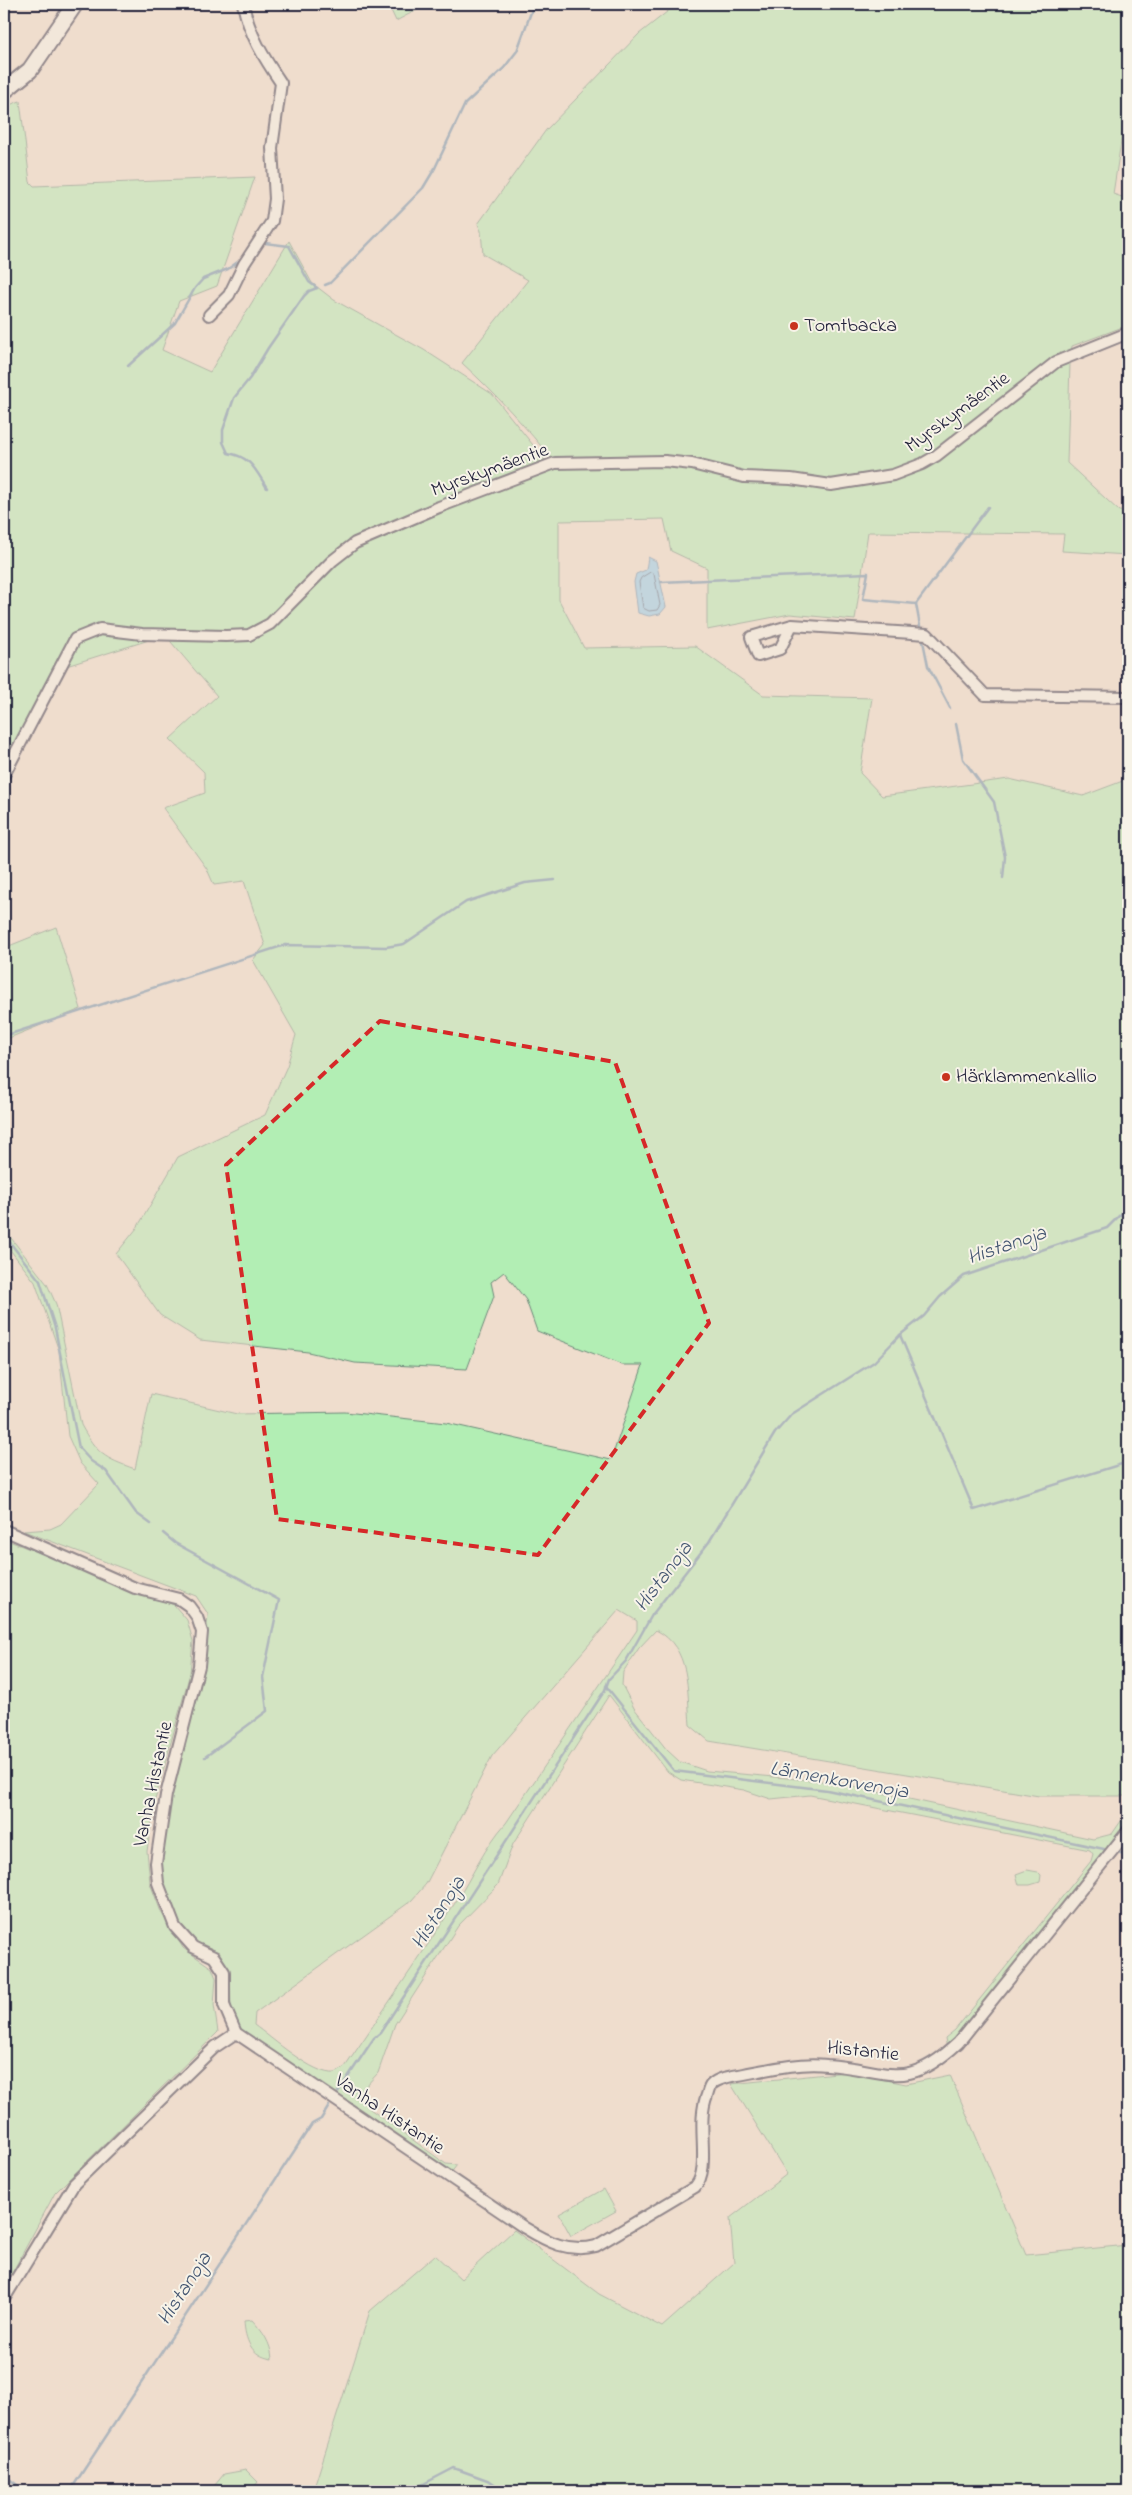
<svg xmlns="http://www.w3.org/2000/svg" width="1132" height="2495" font-family="'Indie Flower',sans-serif">
<style>
.green{fill:#b2eeb4;stroke:#6a8878;fill-rule:evenodd}
.water{fill:#8fccef;stroke:#6388a7}
.lines{fill:none;stroke-linecap:round;stroke-linejoin:round}
.shore{stroke:#4e6683;stroke-width:1}
.stream{stroke:#6388a7;stroke-width:2.5}
.street-casing{stroke:#22223b;stroke-width:14}
.secondary-casing{stroke:#22223b;stroke-width:19}
.street{stroke:#f7f3e8;stroke-width:10}
.secondary{stroke:#f7f3e8;stroke-width:15}
.marked{fill:none;stroke:#d62828;stroke-width:4;stroke-dasharray:10 6;stroke-linejoin:round}
.poi-dot{fill:#c8321e;stroke:#f7f3e8;stroke-width:2}
.labels{text-anchor:middle;dominant-baseline:central;stroke-width:4;stroke-linejoin:round;paint-order:stroke}
.poi-label{font-size:20px;fill:#22223b;stroke:#f7f3e8;text-anchor:start}
.street-label{font-size:20px;fill:#22223b;stroke:#f7f3e8}
.water-label{font-size:21px;font-style:italic;fill:#435571;stroke:#f7f3e8}
</style>
<rect width="100%" height="100%" fill="#efddcd"/>
<filter id="ink" filterUnits="userSpaceOnUse"><feTurbulence type="fractalNoise" baseFrequency=".02" numOctaves="2"/><feDisplacementMap in="SourceGraphic" scale="10" xChannelSelector="R" yChannelSelector="G"/><feConvolveMatrix kernelMatrix="1 2 1 2 8 2 1 2 1" color-interpolation-filters="sRGB"/></filter>
<g filter="url(#ink)">
<g class="green">
<path d="M 388,4 L 428,4 L 396,21 Z"/>
<path d="M 677,4 L 1128,4 L 1128,116 L 1125,115 L 1113,194 L 1128,199 L 1128,325 L 1072,346 L 1070,363 L 1067,463 L 1119,511 L 1128,512 L 1128,555 L 1062,551 L 1064,534 L 868,532 L 855,620 L 790,614 L 707,630 L 707,568 L 671,551 L 664,519 L 559,521 L 559,600 L 584,648 L 695,646 L 763,695 L 872,698 L 860,773 L 882,796 L 1009,779 L 1083,796 L 1128,779 L 1128,1796 L 1039,1796 L 709,1741 L 690,1725 C 687,1690 691,1648 656,1630 L 639,1648 L 623,1672 L 622,1685 L 634,1708 L 667,1750 L 680,1762 L 707,1771 L 831,1782 L 1093,1839 L 1112,1834 L 1128,1811 L 1128,1825 L 972,2022 L 947,2049 L 945,2038 L 955,2030 L 1091,1861 L 1093,1854 L 1090,1850 L 810,1795 L 771,1799 L 744,1790 L 681,1780 L 668,1772 L 609,1695 L 513,1844 L 498,1885 L 458,1926 L 395,2024 L 378,2073 L 365,2087 L 363,2095 L 365,2103 L 370,2109 L 446,2164 L 457,2165 L 450,2174 L 245,2035 C 223,2007 235,1998 228,1970 C 227,1964 222,1958 219,1952 L 192,1941 L 173,1915 L 159,1866 L 172,1783 L 204,1663 L 208,1614 L 196,1596 L 24,1531 L 50,1529 L 61,1524 L 99,1484 L 80,1463 L 68,1436 L 59,1351 L 35,1282 L 4,1242 L 4,1229 L 47,1284 L 56,1304 L 81,1425 C 97,1454 104,1458 135,1469 L 151,1394 L 237,1414 L 345,1412 L 446,1423 L 611,1460 L 643,1365 L 622,1365 L 537,1331 L 526,1300 L 504,1272 L 491,1282 L 494,1296 L 467,1369 L 355,1363 L 308,1352 L 200,1340 L 160,1315 L 116,1254 L 137,1228 L 178,1157 L 265,1115 L 287,1066 L 296,1035 L 253,960 L 265,945 L 244,881 L 214,885 L 207,869 L 163,808 L 205,793 L 204,772 L 170,739 L 217,696 L 165,635 L 60,668 L 4,775 L 4,107 L 20,101 L 30,182 L 34,186 L 255,177 L 217,286 L 179,301 L 162,350 L 210,372 L 289,241 L 312,283 L 334,300 L 424,350 L 492,394 L 549,465 L 555,463 C 526,427 496,394 462,363 L 528,280 L 483,254 L 481,231 L 478,224 L 546,130 L 639,34 ZM 619,1610 L 637,1621 L 637,1630 L 506,1823 C 485,1846 472,1877 455,1903 C 419,1959 382,2012 345,2067 C 342,2069 338,2072 335,2073 C 314,2076 271,2037 254,2025 L 255,2013 L 411,1901 L 426,1884 L 492,1756 Z"/>
<path d="M 56,927 L 81,1009 L 4,1040 L 4,948 Z"/>
<path d="M 4,1539 L 174,1605 L 187,1620 L 193,1641 L 190,1673 L 155,1800 L 147,1851 L 150,1883 L 161,1912 L 183,1948 L 212,1968 L 216,1978 L 214,2005 L 218,2032 L 55,2193 L 4,2288 Z"/>
<path d="M 1027,1870 L 1038,1872 L 1041,1875 L 1040,1882 L 1030,1885 L 1019,1885 L 1016,1874 Z"/>
<path d="M 846,2072 L 906,2084 L 950,2075 L 1026,2255 L 1128,2245 L 1128,2491 L 313,2491 L 370,2311 L 435,2255 L 461,2279 L 514,2230 L 599,2294 L 662,2327 L 734,2263 L 730,2218 L 787,2174 L 731,2084 Z"/>
<path d="M 604,2189 L 616,2211 L 571,2236 L 559,2214 Z"/>
<path d="M 252,2320 C 263,2332 271,2343 272,2359 C 251,2356 245,2340 244,2321 Z"/>
<path d="M 246,2470 L 258,2482 L 251,2491 L 210,2491 L 224,2474 Z"/>
</g>
<path class="water" d="M 648,557 L 656,561 L 666,607 L 660,614 L 649,616 L 638,613 L 634,582 L 636,574 L 646,570 Z"/>
<g class="lines">
<path class="shore" d="M 651,572 L 654,574 L 660,605 L 657,610 L 649,611 L 643,608 L 639,582 L 641,578 Z"/>
<g class="stream">
<path d="M 265,243 L 289,246 L 309,282 L 317,288"/>
<path d="M 325,285 L 330,283 L 423,188 L 435,168 L 465,104 L 504,68 L 517,51 L 534,4"/>
<path d="M 128,366 L 175,323 L 195,288 L 203,279 L 228,269 L 239,261"/>
<path d="M 267,488 C 255,469 251,457 228,453 L 223,442 L 223,430 L 234,398 L 250,378 L 268,348 L 304,296 L 309,291 L 317,288"/>
<path d="M 661,582 L 868,573 L 863,599 L 916,604 L 920,626"/>
<path d="M 916,604 L 988,507"/>
<path d="M 923,641 L 928,666 L 950,708"/>
<path d="M 956,724 L 963,759 L 994,802 L 1005,857 L 1003,878"/>
<path d="M 4,1036 L 285,945 L 386,947 L 404,944 L 466,902 L 525,883 L 555,880"/>
<path d="M 4,1235 L 40,1281 L 55,1328 L 79,1448 L 91,1461 L 106,1471 L 136,1513 L 151,1524"/>
<path d="M 900,1335 L 974,1510 L 1125,1463 L 1128,1465"/>
<path d="M 163,1533 L 175,1543 L 279,1600 L 263,1677 L 267,1711 L 205,1757"/>
<path d="M 606,1686 L 674,1771 L 827,1790 L 1104,1849"/>
<path d="M 1120,1853 L 1128,1854"/>
<path d="M 338,2092 L 374,2038 L 380,2033 L 605,1690 L 609,1679 L 626,1661 L 652,1615 L 709,1542 L 775,1433 L 792,1414 L 874,1362 L 900,1335 L 924,1316 L 940,1297 L 964,1276 L 1107,1228 L 1128,1207"/>
<path d="M 4,2475 L 25,2491"/>
<path d="M 70,2491 L 312,2124 L 321,2119 L 329,2106"/>
<path d="M 355,2491 L 365,2487 L 373,2491"/>
<path d="M 410,2491 L 454,2468 L 490,2481 L 500,2488"/>
</g>
<defs>
<g id="street">
<path d="M 209,315 L 229,295 L 244,264 L 272,221 L 275,199 L 272,148 L 281,83 C 264,58 249,34 243,4"/>
<path d="M 792,625 L 780,649 L 758,656 L 751,637 L 792,625 L 927,634 L 985,695 L 1128,697"/>
<path d="M 4,775 L 75,639 L 100,629 L 142,634 L 226,636 L 249,635 L 270,624 L 332,561 L 355,543 L 439,507 L 555,463 L 665,461 L 692,464 L 744,477 L 791,479 L 831,485 L 893,475 L 922,464 L 936,456 L 1056,362 L 1128,333"/>
<path d="M 4,1530 L 135,1588 L 179,1599 L 189,1606 L 197,1617 L 202,1632 L 199,1666 L 166,1795 L 156,1863 L 158,1883 L 175,1927 L 193,1947 L 214,1957 L 224,1972 L 224,2005 L 236,2033 L 525,2228 C 548,2242 569,2253 596,2246 L 695,2187 C 712,2168 695,2124 707,2095 C 708,2092 709,2087 711,2085 C 718,2077 734,2076 744,2074 C 770,2069 800,2062 827,2065 C 889,2069 904,2093 958,2043 L 1128,1831"/>
<path d="M 4,2299 L 74,2184 L 215,2047 L 236,2033"/>
</g>
<path id="secondary" d="M 4,91 L 30,70 L 75,4"/>
</defs>
<use href="#street" class="street-casing"/>
<use href="#secondary" class="secondary-casing"/>
<use href="#street" class="street"/>
<use href="#secondary" class="secondary"/>
</g>
</g>
<path d="M0 0H1132V2495H0ZM 380,1021 L 615,1062 L 709,1323 L 538,1555 L 277,1519 L 226,1165 Z" fill="#efddcd" fill-opacity=".55" fill-rule="evenodd"/>
<path class="marked" d="M 380,1021 L 615,1062 L 709,1323 L 538,1555 L 277,1519 L 226,1165 Z"/>
<g class="poi-dot">
<circle cx="794" cy="326" r="5"/>
<circle cx="946" cy="1077" r="5"/>
</g>
<g class="labels">
<g class="poi-label">
<text x="804" y="326">Tomtbacka</text>
<text x="956" y="1077">Härklammenkallio</text>
</g>
<g class="street-label">
<text transform="translate(958 413) rotate(-36)">Myrskymäentie</text>
<text transform="translate(490 471) rotate(-20)">Myrskymäentie</text>
<text transform="translate(154 1784) rotate(-78)">Vanha Histantie</text>
<text transform="translate(863 2052) rotate(6)">Histantie</text>
<text transform="translate(389 2115) rotate(34)">Vanha Histantie</text>
</g>
<g class="water-label">
<text transform="translate(1007 1246) rotate(-19)">Histanoja</text>
<text transform="translate(664 1577) rotate(-53)">Histanoja</text>
<text transform="translate(839 1781) rotate(10)">Lännenkorvenoja</text>
<text transform="translate(439 1913) rotate(-57)">Histanoja</text>
<text transform="translate(185 2289) rotate(-57)">Histanoja</text>
</g>
</g>
<rect width="1132" height="2495" fill="none" stroke="#f7f3e8" stroke-width="20"/>
<rect x="10" y="10" width="1112" height="2475" fill="none" stroke="#22223b" stroke-width="2" filter="url(#ink)"/>
</svg>
